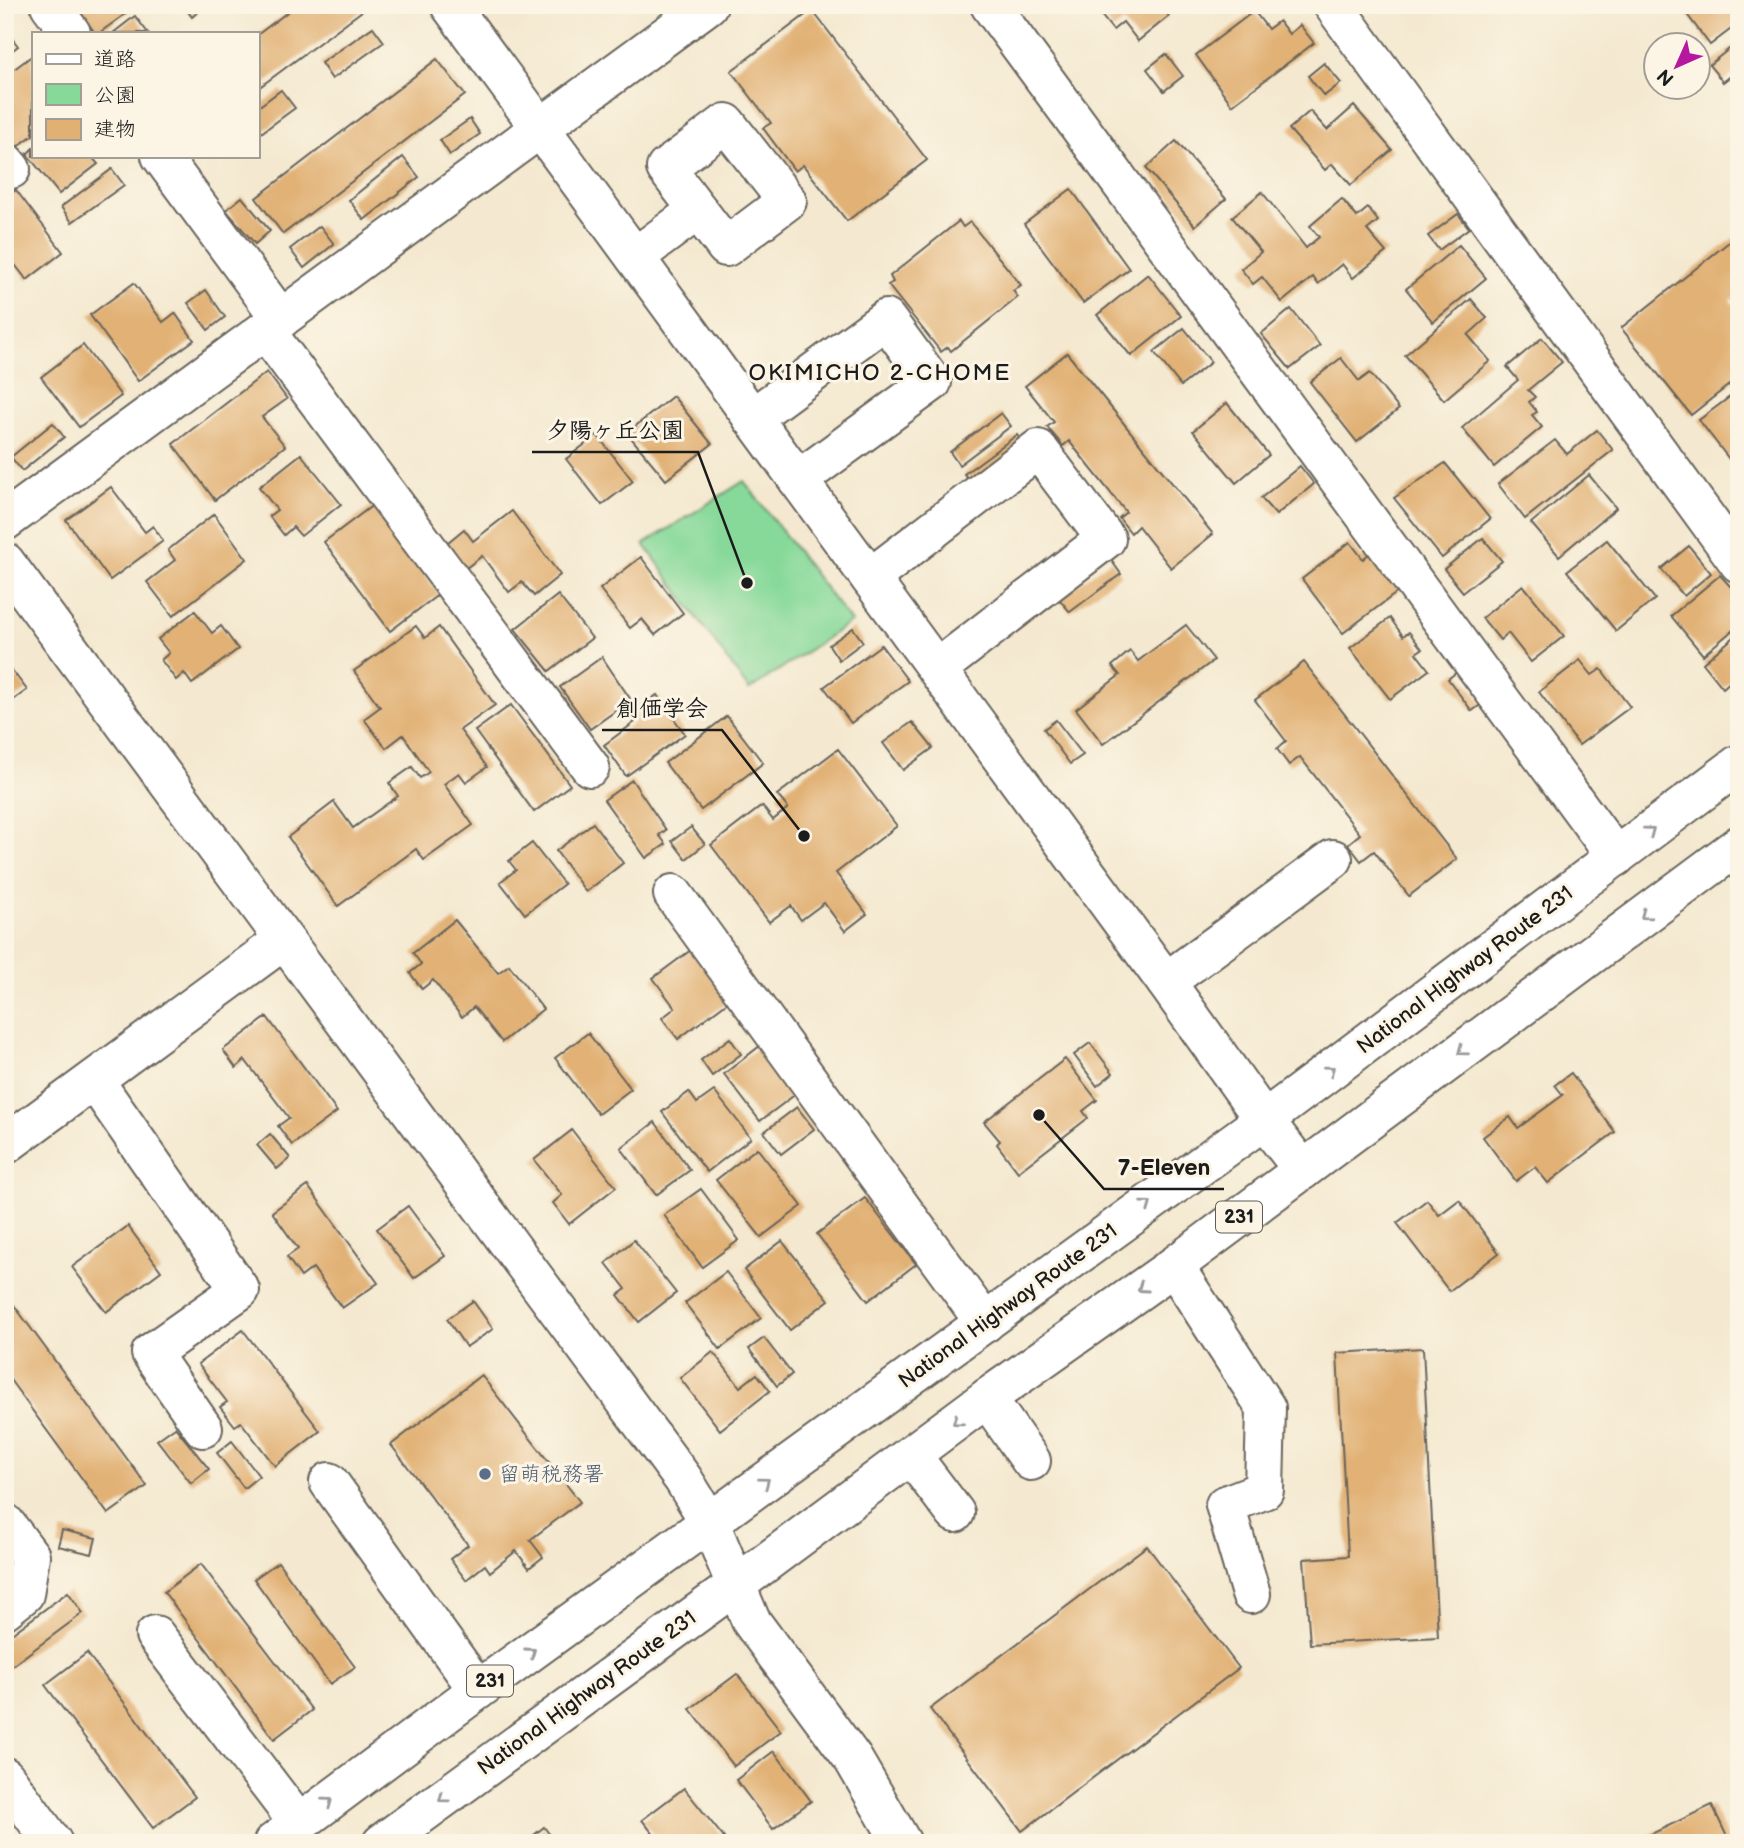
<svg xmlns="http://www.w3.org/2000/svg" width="1744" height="1848" font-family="'Balsamiq Sans','Klee One',sans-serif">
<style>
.green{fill:#87d99a;stroke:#527a5b;stroke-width:2}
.building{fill:#e1b174}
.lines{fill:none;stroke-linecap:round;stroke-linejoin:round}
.minor-casing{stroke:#68645b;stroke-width:42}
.highway-casing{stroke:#68645b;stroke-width:42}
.minor{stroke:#fff;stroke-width:38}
.highway{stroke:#fff;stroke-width:38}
.oneway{stroke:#999}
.service-dot{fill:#5c6f8a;stroke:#fcf5e5;stroke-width:2.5}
.labels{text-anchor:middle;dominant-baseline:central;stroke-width:6;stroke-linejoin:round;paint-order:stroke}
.shield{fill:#fcf5e5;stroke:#5f5d58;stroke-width:2}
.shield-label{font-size:19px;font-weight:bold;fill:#1c1c1c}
.street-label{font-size:21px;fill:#1c1c1c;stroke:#fcf5e5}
.service-label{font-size:21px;fill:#4e5e75;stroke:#fcf5e5;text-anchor:start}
.neighbourhood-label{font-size:23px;letter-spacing:2px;fill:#1c1c1c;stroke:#fcf5e5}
.leader{fill:none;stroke:#1c1c1c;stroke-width:2.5}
.callout-dot{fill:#1c1c1c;stroke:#fcf5e5;stroke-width:2.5}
.callout-label{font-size:23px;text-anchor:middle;font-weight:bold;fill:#1c1c1c;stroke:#fcf5e5;stroke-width:6;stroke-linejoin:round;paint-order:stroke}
</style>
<rect width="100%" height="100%" fill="#fcf5e5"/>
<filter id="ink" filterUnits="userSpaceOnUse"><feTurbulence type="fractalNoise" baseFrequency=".0143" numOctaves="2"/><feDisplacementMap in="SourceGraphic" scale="14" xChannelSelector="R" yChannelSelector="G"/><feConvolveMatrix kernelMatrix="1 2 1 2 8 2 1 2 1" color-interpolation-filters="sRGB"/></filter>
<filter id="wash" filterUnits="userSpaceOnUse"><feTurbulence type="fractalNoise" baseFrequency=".00686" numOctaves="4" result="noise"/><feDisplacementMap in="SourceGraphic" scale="28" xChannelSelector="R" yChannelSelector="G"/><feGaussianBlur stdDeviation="1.57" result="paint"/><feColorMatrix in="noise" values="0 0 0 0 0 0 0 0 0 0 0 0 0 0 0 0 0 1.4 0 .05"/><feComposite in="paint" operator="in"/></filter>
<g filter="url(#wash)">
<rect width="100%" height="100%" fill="#f4e9d0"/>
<path class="green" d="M 744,481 L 851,622 L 749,690 L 644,544 Z"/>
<g id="blocks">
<g class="building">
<path d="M 86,5 L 134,5 L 135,7 L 99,33 L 95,33 L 79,10 Z"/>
<path d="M 183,5 L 206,5 L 192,17 Z"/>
<path d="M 297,5 L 370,5 L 257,89 L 257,35 Z"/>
<path d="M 1093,5 L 1160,5 L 1169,16 L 1138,41 L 1123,22 L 1113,30 Z"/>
<path d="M 1680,5 L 1739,5 L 1739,23 L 1710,45 Z"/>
<path d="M 812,10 L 927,160 L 847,221 L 803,165 L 795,171 L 763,128 L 771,123 L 731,71 Z"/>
<path d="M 1254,11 L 1268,29 L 1279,21 L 1289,34 L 1300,25 L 1314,43 L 1232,105 L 1196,55 Z"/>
<path d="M 135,16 L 148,33 L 113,33 Z"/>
<path d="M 373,27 L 384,42 L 332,79 L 321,63 Z"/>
<path d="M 5,29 L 18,46 L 5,56 Z"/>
<path d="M 1739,41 L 1739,76 L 1736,72 L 1723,82 L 1709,65 Z"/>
<path d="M 1166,54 L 1183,76 L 1164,91 L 1147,69 Z"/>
<path d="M 33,55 L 33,135 L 17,147 L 5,131 L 5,76 Z"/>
<path d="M 437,59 L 465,95 L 283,234 L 256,198 Z"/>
<path d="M 1324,63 L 1341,83 L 1324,96 L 1308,76 Z"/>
<path d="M 281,90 L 295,108 L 257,136 L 257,108 Z"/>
<path d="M 1354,106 L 1392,150 L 1351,185 L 1332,164 L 1325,170 L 1289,129 L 1310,111 L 1327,130 Z"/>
<path d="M 470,119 L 480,134 L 450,155 L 440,140 Z"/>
<path d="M 1176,141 L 1226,199 L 1195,226 L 1146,168 Z"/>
<path d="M 33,148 L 33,156 L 91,156 L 98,164 L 59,194 L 27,154 Z"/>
<path d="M 403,157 L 419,177 L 364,220 L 349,200 Z"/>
<path d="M 112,169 L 124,185 L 72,222 L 61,207 Z"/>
<path d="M 1071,189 L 1129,269 L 1083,303 L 1024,224 Z"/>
<path d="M 16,190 L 63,252 L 27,280 L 5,252 L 5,198 Z"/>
<path d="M 1262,192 L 1306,248 L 1319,237 L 1310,226 L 1342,199 L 1357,217 L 1368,208 L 1378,221 L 1367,230 L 1386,252 L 1353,278 L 1342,264 L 1318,284 L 1313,277 L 1282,302 L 1262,277 L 1253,284 L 1241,269 L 1261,252 L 1232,217 Z"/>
<path d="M 242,197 L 270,231 L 255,244 L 226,210 Z"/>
<path d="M 1458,214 L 1469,228 L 1439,250 L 1428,236 Z"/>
<path d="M 959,221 L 963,227 L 970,222 L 1021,285 L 1013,291 L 1018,297 L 951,351 L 948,347 L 941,352 L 888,285 L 893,282 L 890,276 Z"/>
<path d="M 320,226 L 334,244 L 304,268 L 290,249 Z"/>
<path d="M 1739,234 L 1739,293 L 1730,300 L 1739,311 L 1739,377 L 1691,415 L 1621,328 Z"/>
<path d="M 1459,245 L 1486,278 L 1433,322 L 1406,289 Z"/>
<path d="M 1148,274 L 1181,316 L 1131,356 L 1097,315 Z"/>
<path d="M 134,283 L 163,322 L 175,313 L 194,340 L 138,381 L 90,315 Z"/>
<path d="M 206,290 L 225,317 L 208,330 L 188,303 Z"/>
<path d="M 1471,299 L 1487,318 L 1468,335 L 1490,361 L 1444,400 L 1405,355 Z"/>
<path d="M 1291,309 L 1320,346 L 1290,369 L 1261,334 Z"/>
<path d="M 1184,328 L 1211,362 L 1181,386 L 1154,352 Z"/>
<path d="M 1542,338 L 1562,362 L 1528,390 L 1535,397 L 1529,402 L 1537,412 L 1532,415 L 1542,427 L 1494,467 L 1462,428 L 1518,380 L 1507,367 Z"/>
<path d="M 83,345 L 121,396 L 79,427 L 41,377 Z"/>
<path d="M 1067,353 L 1213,534 L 1171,568 L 1138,526 L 1131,533 L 1119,518 L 1126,512 L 1069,441 L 1063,446 L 1047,427 L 1054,422 L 1025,386 Z"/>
<path d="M 1341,358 L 1359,381 L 1370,373 L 1399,409 L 1357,442 L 1310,382 Z"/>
<path d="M 267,372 L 287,399 L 262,417 L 285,446 L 215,500 L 173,444 Z"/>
<path d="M 1739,390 L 1739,472 L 1699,420 Z"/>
<path d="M 673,396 L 712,444 L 666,480 L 627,433 Z"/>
<path d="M 1227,403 L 1269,455 L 1236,483 L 1193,431 Z"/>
<path d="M 1001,413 L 1011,426 L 959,465 L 950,452 Z"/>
<path d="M 53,423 L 64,437 L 22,471 L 11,457 Z"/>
<path d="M 1597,430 L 1613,450 L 1525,519 L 1498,484 L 1555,440 L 1567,454 Z"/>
<path d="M 597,435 L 633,481 L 602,505 L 566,459 Z"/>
<path d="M 1017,435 L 1025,446 L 973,485 L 964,474 Z"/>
<path d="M 301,454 L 341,504 L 301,536 L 293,527 L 284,535 L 269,516 L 277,510 L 259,487 Z"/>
<path d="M 1445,463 L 1490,519 L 1442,558 L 1394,498 Z"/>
<path d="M 1300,466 L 1314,484 L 1276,515 L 1261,498 Z"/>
<path d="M 1589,475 L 1616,508 L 1559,556 L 1531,523 Z"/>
<path d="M 111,487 L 145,532 L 153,526 L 163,541 L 110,580 L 66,520 Z"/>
<path d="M 373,505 L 439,594 L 390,631 L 324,542 Z"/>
<path d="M 512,511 L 560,575 L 534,596 L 522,582 L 509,592 L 482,556 L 466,568 L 447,543 L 464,529 L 473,541 Z"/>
<path d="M 214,514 L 247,559 L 173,616 L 147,582 L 175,560 L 168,550 Z"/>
<path d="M 1483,538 L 1502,561 L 1463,592 L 1444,569 Z"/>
<path d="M 1607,540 L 1655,599 L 1616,631 L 1567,571 Z"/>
<path d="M 1350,542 L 1363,559 L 1370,553 L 1399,591 L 1343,633 L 1302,579 Z"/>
<path d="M 1689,546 L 1711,573 L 1684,596 L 1661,569 Z"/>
<path d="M 641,557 L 683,613 L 655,635 L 642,619 L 630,628 L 600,589 Z"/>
<path d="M 1111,560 L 1121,574 L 1070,612 L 1059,599 Z"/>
<path d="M 1720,575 L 1739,596 L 1739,625 L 1703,655 L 1671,616 Z"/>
<path d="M 1523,585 L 1564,636 L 1531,662 L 1508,633 L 1500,640 L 1482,618 Z"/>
<path d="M 558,595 L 592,638 L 549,671 L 515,629 Z"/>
<path d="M 195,611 L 212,633 L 221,626 L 238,649 L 192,684 L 184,673 L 176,680 L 161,660 L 169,653 L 158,639 Z"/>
<path d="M 1390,618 L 1403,636 L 1409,632 L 1422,649 L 1416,653 L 1429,670 L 1390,699 L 1350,648 Z"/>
<path d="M 1186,625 L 1214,660 L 1103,744 L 1076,709 L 1120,675 L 1112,666 L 1130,651 L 1138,661 Z"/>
<path d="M 416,626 L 425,638 L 439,627 L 495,705 L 460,730 L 487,767 L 466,782 L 459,773 L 444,784 L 473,825 L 424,860 L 416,849 L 338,906 L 288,837 L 334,802 L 353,828 L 398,796 L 389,783 L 412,767 L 420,778 L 429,772 L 403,735 L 386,748 L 364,719 L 380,707 L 354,671 Z"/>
<path d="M 853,628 L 863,642 L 839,660 L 829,645 Z"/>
<path d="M 1739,633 L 1739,674 L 1723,688 L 1703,663 Z"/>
<path d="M 881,645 L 908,681 L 851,723 L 824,687 Z"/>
<path d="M 602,657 L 631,700 L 590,729 L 560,687 Z"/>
<path d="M 1580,660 L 1592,675 L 1601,669 L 1630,707 L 1579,745 L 1539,692 Z"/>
<path d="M 5,661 L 27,690 L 5,706 Z"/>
<path d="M 1304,662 L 1457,859 L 1409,896 L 1374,851 L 1361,861 L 1348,844 L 1360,834 L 1300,757 L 1289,765 L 1277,749 L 1286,741 L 1255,700 Z"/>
<path d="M 1458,671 L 1483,703 L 1472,711 L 1448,679 Z"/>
<path d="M 657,695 L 685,734 L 626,776 L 604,745 L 635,722 L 630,714 Z"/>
<path d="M 511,705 L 570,785 L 534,812 L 475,731 Z"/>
<path d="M 727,716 L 763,763 L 701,810 L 665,763 Z"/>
<path d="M 1056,720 L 1083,755 L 1070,764 L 1044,729 Z"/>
<path d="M 912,722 L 933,748 L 903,770 L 883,743 Z"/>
<path d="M 838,749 L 897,826 L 836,873 L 867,914 L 845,931 L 824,903 L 801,920 L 791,906 L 769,922 L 711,845 L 762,806 L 773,820 L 788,808 L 777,795 Z"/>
<path d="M 632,780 L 666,830 L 659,835 L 666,844 L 646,858 L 604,800 Z"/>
<path d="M 593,823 L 623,863 L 586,892 L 556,851 Z"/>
<path d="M 691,827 L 705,844 L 686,859 L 672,841 Z"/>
<path d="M 532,843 L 564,884 L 525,914 L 500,882 L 516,870 L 509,861 Z"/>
<path d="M 455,920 L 498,973 L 509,965 L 543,1009 L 502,1042 L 474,1007 L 462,1017 L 433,980 L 422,989 L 410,973 L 421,964 L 413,953 Z"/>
<path d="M 691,950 L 729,1001 L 678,1039 L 662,1018 L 675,1008 L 653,978 Z"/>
<path d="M 267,1017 L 337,1112 L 292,1145 L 278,1126 L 289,1118 L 245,1060 L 236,1068 L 223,1050 Z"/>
<path d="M 588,1033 L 631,1089 L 598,1114 L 555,1058 Z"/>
<path d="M 730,1038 L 741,1054 L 712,1076 L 701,1060 Z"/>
<path d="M 765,1042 L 801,1090 L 760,1121 L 724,1074 Z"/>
<path d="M 1090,1043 L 1113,1073 L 1097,1086 L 1074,1055 Z"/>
<path d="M 1065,1059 L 1097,1100 L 1083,1111 L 1088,1118 L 1018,1172 L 997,1144 L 1000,1141 L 984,1122 Z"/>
<path d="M 1571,1073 L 1615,1132 L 1548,1183 L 1535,1167 L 1516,1181 L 1483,1137 L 1510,1117 L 1518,1128 L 1563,1095 L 1555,1085 Z"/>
<path d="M 714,1091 L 751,1138 L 707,1172 L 662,1112 L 689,1092 L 697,1103 Z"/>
<path d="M 797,1107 L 814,1129 L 781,1154 L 764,1132 Z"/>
<path d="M 655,1122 L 690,1170 L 656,1195 L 621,1148 Z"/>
<path d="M 572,1130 L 616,1187 L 569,1224 L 553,1203 L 562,1195 L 534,1160 Z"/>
<path d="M 270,1134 L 290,1158 L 277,1169 L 257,1145 Z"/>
<path d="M 757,1148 L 802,1206 L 761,1237 L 716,1180 Z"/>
<path d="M 308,1186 L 378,1283 L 342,1308 L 313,1268 L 301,1277 L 287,1257 L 298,1249 L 272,1212 Z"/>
<path d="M 701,1189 L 739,1240 L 702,1267 L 664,1215 Z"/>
<path d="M 865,1198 L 916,1264 L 868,1301 L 817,1234 Z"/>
<path d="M 1427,1200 L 1439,1215 L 1459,1200 L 1499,1253 L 1449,1291 L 1397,1223 Z"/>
<path d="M 408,1206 L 445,1256 L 414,1278 L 377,1229 Z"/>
<path d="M 128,1226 L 161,1271 L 106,1312 L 72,1267 Z"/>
<path d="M 634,1240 L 676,1293 L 639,1322 L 618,1295 L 626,1289 L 606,1263 Z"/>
<path d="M 782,1241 L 829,1300 L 790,1330 L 744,1270 Z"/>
<path d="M 726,1272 L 761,1318 L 720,1349 L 685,1303 Z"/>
<path d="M 5,1293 L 147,1486 L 108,1514 L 5,1373 Z"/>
<path d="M 473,1301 L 493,1329 L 466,1347 L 447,1319 Z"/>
<path d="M 243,1330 L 320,1431 L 275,1466 L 241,1422 L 235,1426 L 220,1407 L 227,1402 L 198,1364 Z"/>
<path d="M 764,1338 L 792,1374 L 777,1386 L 749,1349 Z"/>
<path d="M 1423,1348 L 1438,1637 L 1310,1644 L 1304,1559 L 1348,1556 L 1337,1353 Z"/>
<path d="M 713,1352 L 740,1387 L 757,1374 L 770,1391 L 720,1430 L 680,1378 Z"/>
<path d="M 481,1375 L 580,1502 L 530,1540 L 543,1557 L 529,1568 L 516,1551 L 490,1572 L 485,1565 L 466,1580 L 450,1559 L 468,1545 L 391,1445 Z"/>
<path d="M 175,1427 L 209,1469 L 191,1483 L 157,1440 Z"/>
<path d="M 232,1441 L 259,1476 L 244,1488 L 217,1453 Z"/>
<path d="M 62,1530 L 96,1538 L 92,1554 L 58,1546 Z"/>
<path d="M 1147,1546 L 1239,1668 L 1022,1831 L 930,1709 Z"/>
<path d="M 278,1562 L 355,1667 L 330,1684 L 254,1579 Z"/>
<path d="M 201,1564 L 312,1710 L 274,1739 L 164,1592 Z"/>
<path d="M 68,1592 L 83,1613 L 5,1671 L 5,1639 Z"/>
<path d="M 87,1653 L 195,1797 L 153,1828 L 45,1685 Z"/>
<path d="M 737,1674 L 781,1731 L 734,1766 L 690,1709 Z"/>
<path d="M 774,1751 L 811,1801 L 773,1829 L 736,1780 Z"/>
<path d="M 684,1788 L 724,1838 L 719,1843 L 657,1843 L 659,1841 L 642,1820 Z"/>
<path d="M 1712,1805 L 1730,1843 L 1650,1843 L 1647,1836 Z"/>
<path d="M 544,1827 L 556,1843 L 524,1843 Z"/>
</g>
</g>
</g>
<g filter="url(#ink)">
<use href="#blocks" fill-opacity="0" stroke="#68645b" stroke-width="2"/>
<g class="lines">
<defs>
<g id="minor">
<path d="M 50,5 L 71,33"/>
<path d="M 450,5 L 1166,982 L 1264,1120 L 1303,1170"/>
<path d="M 990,5 L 1616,857"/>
<path d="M 1333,5 L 1739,563"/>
<path d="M 726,123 L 787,201 L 726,247 L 666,168 Z"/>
<path d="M 161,156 L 281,319"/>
<path d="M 5,162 L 11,169"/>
<path d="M 635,257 L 698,210"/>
<path d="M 265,330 L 590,767"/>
<path d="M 752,418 L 886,319 L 932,382 L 798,480"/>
<path d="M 5,521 L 708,5"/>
<path d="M 5,562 L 683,1479 L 710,1523 L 751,1621 L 853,1759 L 902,1843"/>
<path d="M 870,578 L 1038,449 L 1106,539 L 937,669"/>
<path d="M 673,894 L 985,1323"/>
<path d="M 1166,982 L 1333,859"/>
<path d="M 94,1080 L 240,1290 L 151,1353 L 203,1428"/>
<path d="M 5,1145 L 284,940"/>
<path d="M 1174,1266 L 1266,1408 L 1264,1490 L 1225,1505 L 1251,1594"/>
<path d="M 987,1398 L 1031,1461"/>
<path d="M 911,1455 L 955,1513"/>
<path d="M 329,1482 L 478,1690"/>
<path d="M 5,1523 L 30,1556 L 24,1594 L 5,1609"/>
<path d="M 155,1635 L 299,1824"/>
<path d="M 5,1777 L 53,1843"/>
</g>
<g id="highway">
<path d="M 273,1843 L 478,1690 L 1264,1120 L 1739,764"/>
<path d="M 382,1843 L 736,1585 L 987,1398 L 1174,1266 L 1739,845"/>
</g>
</defs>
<use href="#minor" class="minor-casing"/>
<use href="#highway" class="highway-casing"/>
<use href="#minor" class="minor"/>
<use href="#highway" class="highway"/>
</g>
<defs><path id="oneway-chevron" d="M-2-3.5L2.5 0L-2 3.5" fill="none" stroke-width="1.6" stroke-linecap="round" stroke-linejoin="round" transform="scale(1.75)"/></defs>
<g class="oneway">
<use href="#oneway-chevron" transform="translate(1650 831) rotate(-37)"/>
<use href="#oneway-chevron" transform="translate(1645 915) rotate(143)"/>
<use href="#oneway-chevron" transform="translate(1462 1051) rotate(143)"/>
<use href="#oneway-chevron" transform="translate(1330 1070) rotate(-37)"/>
<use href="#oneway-chevron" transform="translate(1147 1205) rotate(-36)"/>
<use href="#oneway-chevron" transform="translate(1142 1288) rotate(145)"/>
<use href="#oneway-chevron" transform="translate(957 1421) rotate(143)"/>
<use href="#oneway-chevron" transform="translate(765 1482) rotate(-37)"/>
<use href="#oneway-chevron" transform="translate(531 1652) rotate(-35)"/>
<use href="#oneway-chevron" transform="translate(443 1798) rotate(144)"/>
<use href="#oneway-chevron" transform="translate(328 1802) rotate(-37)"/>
</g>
</g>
<circle class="service-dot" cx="485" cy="1474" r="7"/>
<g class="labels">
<g class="shield">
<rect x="1216" y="1201.5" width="46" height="31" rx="5"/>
<rect x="467" y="1665.5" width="46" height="31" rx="5"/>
</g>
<g class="shield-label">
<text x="1239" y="1217">231</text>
<text x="490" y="1681">231</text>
</g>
<g class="street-label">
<text transform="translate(1465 970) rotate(-37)">National Highway Route 231</text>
<text transform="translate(1008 1306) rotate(-36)">National Highway Route 231</text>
<text transform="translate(587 1693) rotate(-36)">National Highway Route 231</text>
</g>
<g class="service-label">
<text x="499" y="1474">留萌税務署</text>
</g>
<g class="neighbourhood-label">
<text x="880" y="373">OKIMICHO 2-CHOME</text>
</g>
</g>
<path class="leader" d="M747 583L698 452H532M804 836L722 730H602M1039 1115L1104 1189H1224"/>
<g class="callout-dot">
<circle cx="747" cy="583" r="7"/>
<circle cx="804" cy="836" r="7"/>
<circle cx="1039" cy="1115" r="7"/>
</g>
<g class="callout-label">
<text x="615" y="438">夕陽ヶ丘公園</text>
<text x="662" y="716">創価学会</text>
<text x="1164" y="1175">7-Eleven</text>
</g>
<rect width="1744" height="1848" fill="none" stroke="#fcf5e5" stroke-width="28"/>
<rect x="32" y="32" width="228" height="126" fill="#fcf5e5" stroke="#a29e95" stroke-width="2"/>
<rect x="46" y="54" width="35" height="10" fill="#ffffff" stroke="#a29e95" stroke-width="2"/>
<text x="94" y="66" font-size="21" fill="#1c1c1c">道路</text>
<rect x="46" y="84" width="35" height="21" fill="#87d99a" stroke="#a29e95" stroke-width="2"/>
<text x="94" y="102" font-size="21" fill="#1c1c1c">公園</text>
<rect x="46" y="119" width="35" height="21" fill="#e1b174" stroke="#a29e95" stroke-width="2"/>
<text x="94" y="136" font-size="21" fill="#1c1c1c">建物</text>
<g transform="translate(1677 66) rotate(225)"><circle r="33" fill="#fcf5e5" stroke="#a29e95" stroke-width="2"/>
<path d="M0-5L12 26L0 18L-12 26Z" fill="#b5179e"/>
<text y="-10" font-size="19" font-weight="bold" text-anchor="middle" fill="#1c1c1c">N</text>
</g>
</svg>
